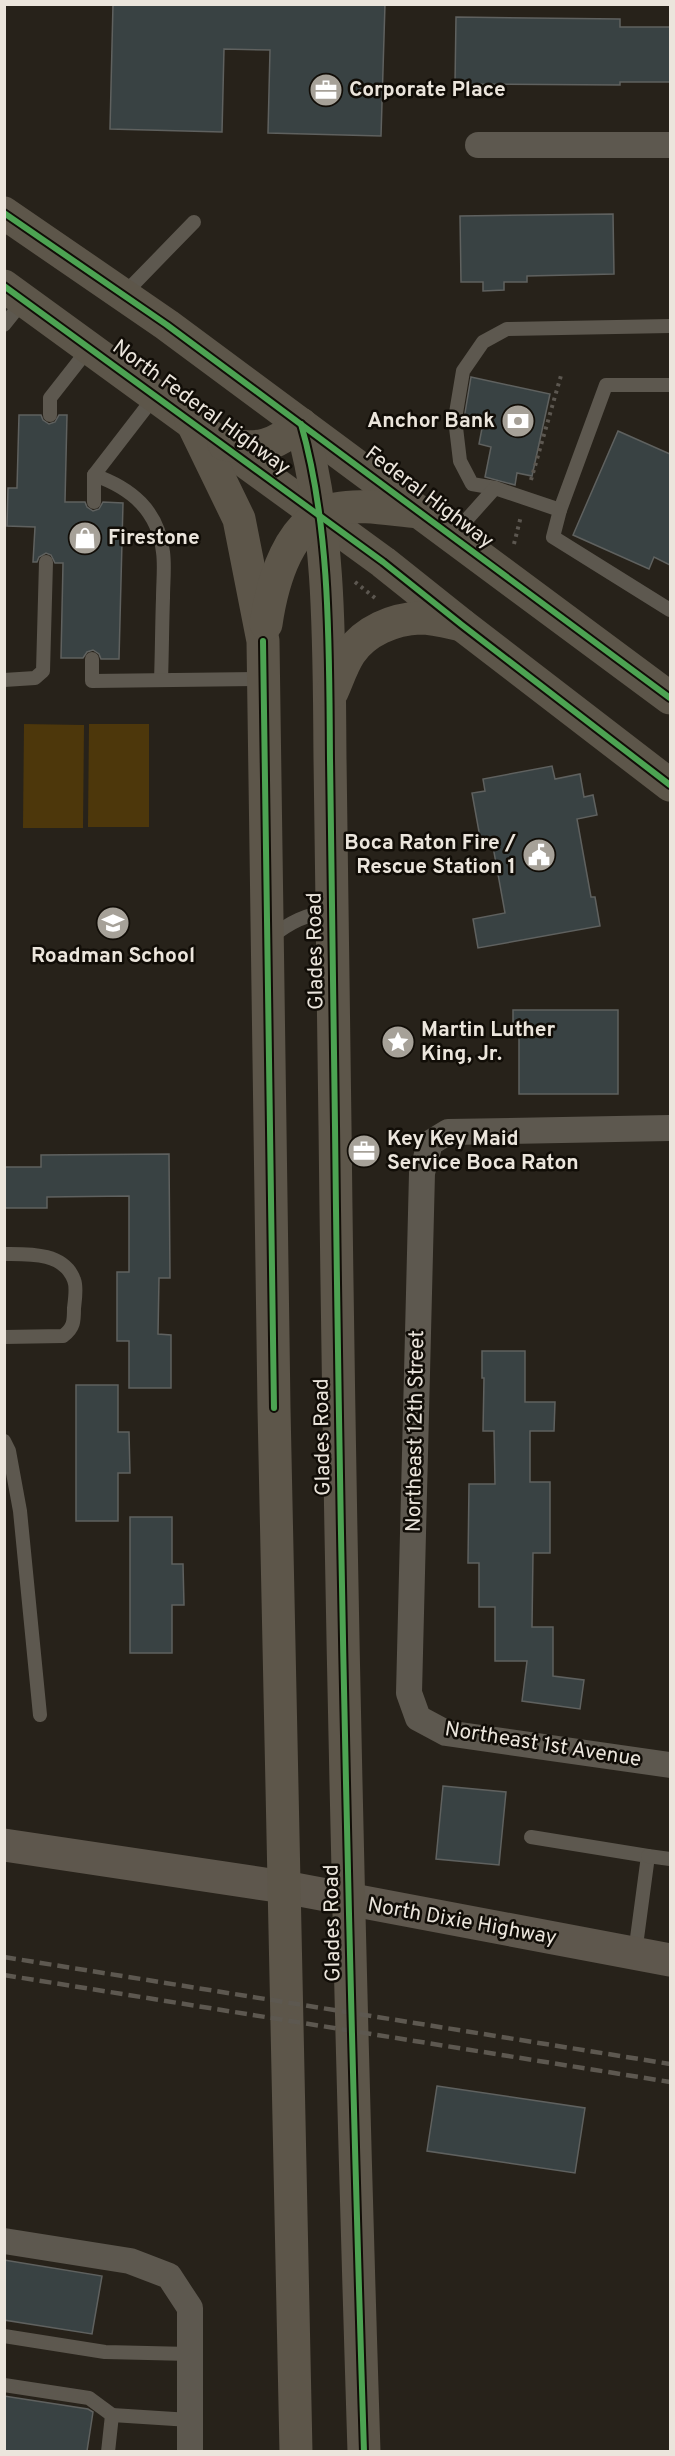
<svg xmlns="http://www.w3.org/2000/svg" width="675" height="2456" font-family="Overpass,sans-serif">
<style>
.green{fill:#4d370b}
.building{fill:#394243;stroke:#5f615f;stroke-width:1.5}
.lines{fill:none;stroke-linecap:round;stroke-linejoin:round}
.path{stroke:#5c5750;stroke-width:4;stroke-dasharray:3 4.5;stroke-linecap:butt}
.lane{stroke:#5d584f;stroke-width:14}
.street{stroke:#5d584f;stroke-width:26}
.secondary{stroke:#5e574d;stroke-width:33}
.primary{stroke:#5d564a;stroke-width:33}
.rail{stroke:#5d5850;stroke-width:4.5;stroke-dasharray:12 6;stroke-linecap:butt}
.cycleway-casing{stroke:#110d07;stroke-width:10}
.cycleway{stroke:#4ca352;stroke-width:6}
.labels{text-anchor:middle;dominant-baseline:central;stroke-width:5;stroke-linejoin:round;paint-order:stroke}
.poi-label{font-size:21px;font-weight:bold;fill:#ebe5dc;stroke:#110d07;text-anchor:start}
.street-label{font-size:21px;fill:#ebe5dc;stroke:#110d07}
</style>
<rect width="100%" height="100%" fill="#27221a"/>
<g class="green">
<path d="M 24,724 L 84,725 L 83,828 L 23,828 Z"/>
<path d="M 89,724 L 149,724 L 149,827 L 88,827 Z"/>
</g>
<g class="building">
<path d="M 113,4 L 385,4 L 381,136 L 268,133 L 270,50 L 224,49 L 222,132 L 110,129 Z"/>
<path d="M 456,17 L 620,19 L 620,27 L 670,27 L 670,82 L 620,82 L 620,85 L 455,84 Z"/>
<path d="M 613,214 L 614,274 L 527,276 L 527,282 L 504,282 L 504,290 L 483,291 L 483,282 L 461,282 L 460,216 Z"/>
<path d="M 471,377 L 550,394 L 532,476 L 517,473 L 515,485 L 485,477 L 491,447 L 479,444 L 483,423 L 464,419 Z"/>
<path d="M 19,415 L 41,415 L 43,420 L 49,424 L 55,422 L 59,415 L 67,415 L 65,502 L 85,502 L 87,507 L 93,511 L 99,509 L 103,502 L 123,503 L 119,659 L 101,659 L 99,654 L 93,650 L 87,652 L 83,658 L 61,658 L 63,563 L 55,563 L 51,555 L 46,553 L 39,557 L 37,562 L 33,562 L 35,527 L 7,526 L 8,488 L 17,488 Z"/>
<path d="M 618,431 L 670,454 L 670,565 L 654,557 L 649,569 L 573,535 Z"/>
<path d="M 552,766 L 555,779 L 580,774 L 584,797 L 593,795 L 597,815 L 577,819 L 591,897 L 595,897 L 600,926 L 478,948 L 473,919 L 505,913 L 492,841 L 481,843 L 472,793 L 485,791 L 483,779 Z"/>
<path d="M 513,1010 L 618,1010 L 618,1094 L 519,1094 L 519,1034 L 513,1034 Z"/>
<path d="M 169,1154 L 170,1278 L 159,1278 L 158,1334 L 171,1335 L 171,1388 L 129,1388 L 129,1341 L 117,1341 L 117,1272 L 129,1272 L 129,1196 L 47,1197 L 47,1208 L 4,1208 L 4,1167 L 41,1167 L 41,1155 Z"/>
<path d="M 482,1351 L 525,1351 L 525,1402 L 555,1402 L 554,1431 L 530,1431 L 530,1482 L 550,1482 L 550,1553 L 533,1553 L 532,1627 L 553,1627 L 553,1676 L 584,1680 L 580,1709 L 522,1701 L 527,1661 L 495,1661 L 495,1607 L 479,1607 L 479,1563 L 468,1563 L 469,1484 L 495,1484 L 494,1431 L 483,1431 L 484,1378 L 482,1378 Z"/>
<path d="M 76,1385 L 118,1385 L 118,1432 L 129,1432 L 130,1473 L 118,1473 L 118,1521 L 76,1521 Z"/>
<path d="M 130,1517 L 172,1517 L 172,1564 L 183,1564 L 184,1605 L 172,1605 L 172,1653 L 130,1653 Z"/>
<path d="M 443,1786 L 506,1792 L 499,1865 L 436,1859 Z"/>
<path d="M 437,2086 L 585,2108 L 575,2173 L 427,2151 Z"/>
<path d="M 4,2260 L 102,2276 L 92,2334 L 4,2320 Z"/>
<path d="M 4,2396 L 88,2409 L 93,2412 L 87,2451 L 4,2451 Z"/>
</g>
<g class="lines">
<g class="path">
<path d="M 531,480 L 562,372"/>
<path d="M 514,544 L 521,516"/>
<path d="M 355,582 L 375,598"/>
</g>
<g class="lane">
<path d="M 123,295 L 194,222"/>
<path d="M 4,325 L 24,300"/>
<path d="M 50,415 L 50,398 L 90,347"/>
<path d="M 94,475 C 131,488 158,510 163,552 C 165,566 163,583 163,598 C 162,625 162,653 161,680"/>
<path d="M 495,488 L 472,484 L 460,461 L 455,419 L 463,371 L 483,342 L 507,329 L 670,326"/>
<path d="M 94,502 L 94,475 L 155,396"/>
<path d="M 560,510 L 606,385 L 670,385"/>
<path d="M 452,536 L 495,488 L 560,510 L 553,537 L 670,610"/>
<path d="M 92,659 L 92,681 L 263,679"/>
<path d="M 4,680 L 35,678 L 43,671 L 46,562"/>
<path d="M 270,938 C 290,922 306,914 332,911"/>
<path d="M 4,1254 C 28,1254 64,1252 74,1280 C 77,1287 75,1300 74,1308 C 74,1321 74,1328 63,1336 L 4,1337"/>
<path d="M 4,1441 L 9,1451 L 20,1511 L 40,1715"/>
<path d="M 531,1837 L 648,1856 L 635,1953"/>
<path d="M 648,1856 L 670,1859"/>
<path d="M 4,2336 L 105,2352 L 190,2354"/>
<path d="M 4,2385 L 89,2398 L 112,2415"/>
<path d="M 108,2452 L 112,2415 L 190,2420"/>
</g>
<g class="street">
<path d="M 478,145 L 670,145"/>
<path d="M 670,1128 L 448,1132 L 430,1143 L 422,1173 L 409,1693 L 418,1718 L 446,1733 L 670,1765"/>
<path d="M 4,2241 L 130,2261 L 169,2276 L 190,2308 L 190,2452"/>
</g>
<path class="secondary" d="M 4,1845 L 284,1887 L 670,1960"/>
<g class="primary">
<path d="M 4,213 L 167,325 L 670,698"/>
<path d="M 4,286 L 383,562 L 462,625 L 670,785"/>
<path d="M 191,420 L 239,519 L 263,641 L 274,1408 L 296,2452"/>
<path d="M 224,444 C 258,451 274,446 301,424 C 331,528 329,651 330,759 C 332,881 333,1003 335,1126 C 340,1568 350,2010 364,2452"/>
<path d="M 266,624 C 272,583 289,519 336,509 C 363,503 392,510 419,512"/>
<path d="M 332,692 C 338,679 342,665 350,653 C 365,631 393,619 420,618 C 433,618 448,622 462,625"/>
</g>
<g class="rail">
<path d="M 4,1957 L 670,2064"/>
<path d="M 4,1975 L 670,2082"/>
</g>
<defs>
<g id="cycleway">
<path d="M 4,213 L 167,325 L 670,698"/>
<path d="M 4,286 L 383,562 L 462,625 L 670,785"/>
<path d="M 301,424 C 331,528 329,651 330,759 C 332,881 333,1003 335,1126 C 340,1568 350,2010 364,2452"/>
<path d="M 263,641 L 274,1408"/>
</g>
</defs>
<use href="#cycleway" class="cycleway-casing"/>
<use href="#cycleway" class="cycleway"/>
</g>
<defs>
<symbol id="office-disc" viewBox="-11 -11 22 22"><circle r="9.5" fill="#a6a198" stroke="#110d07"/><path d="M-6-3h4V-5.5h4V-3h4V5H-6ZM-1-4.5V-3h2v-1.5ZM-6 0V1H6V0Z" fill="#fff"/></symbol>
<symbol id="bank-disc" viewBox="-11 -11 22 22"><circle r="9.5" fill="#a6a198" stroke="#110d07"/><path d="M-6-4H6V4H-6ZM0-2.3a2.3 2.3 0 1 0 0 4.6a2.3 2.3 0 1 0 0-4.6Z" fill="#fff"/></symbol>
<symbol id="shop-disc" viewBox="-11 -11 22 22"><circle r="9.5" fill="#a6a198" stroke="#110d07"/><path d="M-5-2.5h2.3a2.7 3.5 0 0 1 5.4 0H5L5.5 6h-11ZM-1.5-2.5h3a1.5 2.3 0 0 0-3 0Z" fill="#fff"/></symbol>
<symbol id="civic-disc" viewBox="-11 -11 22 22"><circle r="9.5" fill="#a6a198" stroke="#110d07"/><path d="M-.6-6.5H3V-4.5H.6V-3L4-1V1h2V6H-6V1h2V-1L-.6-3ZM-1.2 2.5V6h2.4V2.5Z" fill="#fff"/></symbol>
<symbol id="school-disc" viewBox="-11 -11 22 22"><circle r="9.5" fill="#a6a198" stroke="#110d07"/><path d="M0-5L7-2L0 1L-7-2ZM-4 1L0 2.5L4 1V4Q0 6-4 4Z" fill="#fff"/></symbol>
<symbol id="sight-disc" viewBox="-11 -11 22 22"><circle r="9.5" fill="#a6a198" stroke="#110d07"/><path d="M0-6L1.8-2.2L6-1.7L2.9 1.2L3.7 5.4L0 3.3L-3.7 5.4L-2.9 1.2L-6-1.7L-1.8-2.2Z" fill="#fff"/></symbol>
</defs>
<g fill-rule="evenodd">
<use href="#office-disc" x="307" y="71" width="38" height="38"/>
<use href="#bank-disc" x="499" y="402" width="38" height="38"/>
<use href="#shop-disc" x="66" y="519" width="38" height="38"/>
<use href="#civic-disc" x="520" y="836" width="38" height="38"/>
<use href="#school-disc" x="94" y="904" width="38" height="38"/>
<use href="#sight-disc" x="379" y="1023" width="38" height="38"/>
<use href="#office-disc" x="345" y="1132" width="38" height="38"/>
</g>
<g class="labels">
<g class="poi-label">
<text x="349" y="90">Corporate Place</text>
<text x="495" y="421" text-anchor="end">Anchor Bank</text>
<text x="108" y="538">Firestone</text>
<text x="516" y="843" text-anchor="end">Boca Raton Fire /<tspan x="516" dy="24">Rescue Station 1</tspan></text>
<text x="113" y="956" text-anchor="middle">Roadman School</text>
<text x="421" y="1030">Martin Luther<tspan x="421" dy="24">King, Jr.</tspan></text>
<text x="387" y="1139">Key Key Maid<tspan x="387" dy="24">Service Boca Raton</tspan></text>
</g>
<g class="street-label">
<text transform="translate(201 408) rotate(36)">North Federal Highway</text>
<text transform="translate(429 498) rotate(37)">Federal Highway</text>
<text transform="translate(316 951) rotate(-91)">Glades Road</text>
<text transform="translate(416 1431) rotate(-89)">Northeast 12th Street</text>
<text transform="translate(323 1437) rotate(-91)">Glades Road</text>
<text transform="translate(543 1745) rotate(9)">Northeast 1st Avenue</text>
<text transform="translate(462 1922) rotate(10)">North Dixie Highway</text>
<text transform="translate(333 1923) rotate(-91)">Glades Road</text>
</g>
</g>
<rect width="675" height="2456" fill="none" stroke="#ebe5dc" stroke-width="12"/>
</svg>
